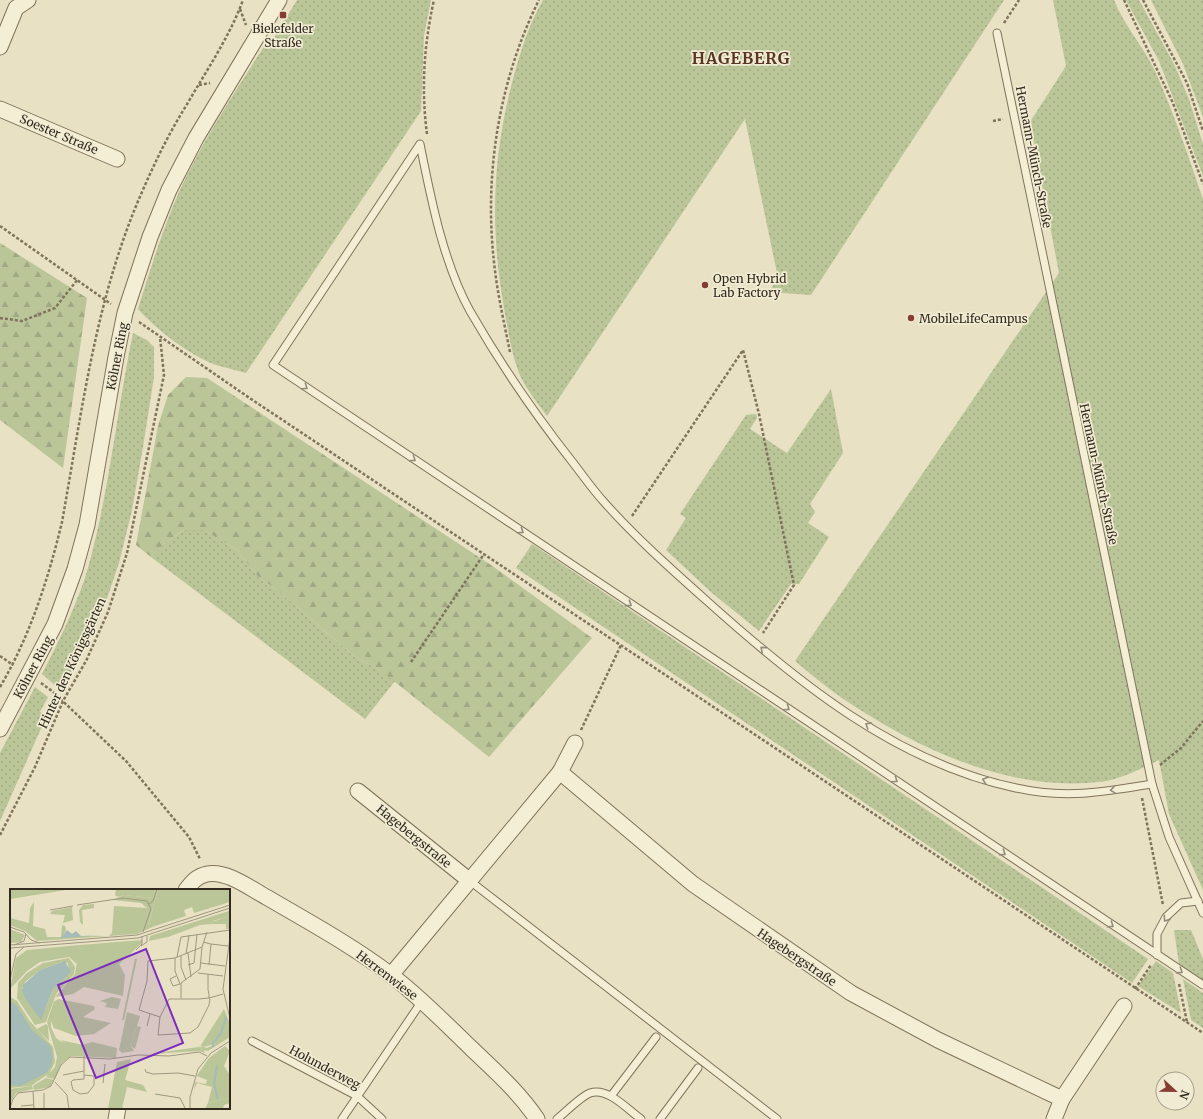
<svg xmlns="http://www.w3.org/2000/svg" width="1203" height="1119" font-family="Merriweather,serif">
<style>
.grass{fill:url(#grass-dots)}
.forest{fill:url(#forest-firs)}
.lines{fill:none;stroke-linecap:round;stroke-linejoin:round}
.lane-casing{stroke:#80735c;stroke-width:9}
.street-casing{stroke:#80735c;stroke-width:17}
.path{stroke:#80735c;stroke-width:2.5;stroke-dasharray:3 2;stroke-linecap:butt}
.lane{stroke:#f4eed5;stroke-width:7}
.street{stroke:#f4eed5;stroke-width:15}
.oneway{stroke:#938c7a}
.poi-dot{fill:#883d33;stroke:#f0ebd2;stroke-width:1.5}
.labels{text-anchor:middle;dominant-baseline:central;stroke-width:3.5;stroke-linejoin:round;paint-order:stroke}
.poi-label{font-size:12px;fill:#322a1e;stroke:#f0ebd2;text-anchor:start}
.street-label{font-size:12px;fill:#322a1e;stroke:#f0ebd2}
.district-label{font-size:16px;font-weight:bold;letter-spacing:1px;fill:#593523;stroke:#f0ebd2}
.inset-river{fill:none;stroke:#a4bbb7;stroke-width:2}
.inset-road{fill:none;stroke:#9f9881;stroke-width:1}
.view{fill:#7b2cbf;fill-opacity:0.15;stroke:#7b2cbf;stroke-width:2}
.inset-edge{fill:none;stroke:#322a1e;stroke-width:2}
</style>
<defs>
<pattern id="grass-dots" width="8" height="8" patternUnits="userSpaceOnUse"><rect width="8" height="8" fill="#bac598"/><path d="M2 2h.1M6 6h.1" fill="none" stroke="#a0a983" stroke-width="1.8" stroke-linecap="round"/></pattern>
<pattern id="forest-firs" width="22" height="20" patternUnits="userSpaceOnUse"><rect width="22" height="20" fill="#bac598"/><path d="M5 1l3.5 6h-7zM16 11l3.5 6h-7z" fill="#a0a983"/></pattern>
</defs>
<rect width="100%" height="100%" fill="#e8e1c3"/>
<g class="grass">
<path d="M 297,0 L 431,0 L 424,36 L 421,111 L 246,373 C 236,370 226,368 216,365 C 189,355 157,330 138,309 C 152,264 166,218 187,175 C 210,130 238,87 265,45 L 269,46 Z"/>
<path d="M 543,0 L 1004,0 L 811,295 L 769,292 L 778,278 L 745,119 L 547,416 C 538,403 525,388 519,373 C 511,352 508,329 504,308 C 490,228 492,158 513,79 C 520,53 529,24 543,0 Z"/>
<path d="M 1053,0 L 1114,0 C 1124,25 1142,45 1154,69 C 1173,111 1188,155 1203,199 L 1203,890 L 1169,814 L 1159,760 C 1140,769 1120,780 1099,782 C 1009,792 918,749 845,700 C 827,688 811,674 795,661 L 1059,273 L 1030,122 L 1066,66 Z"/>
<path d="M 1126,0 L 1139,0 L 1174,64 L 1189,99 L 1203,144 L 1203,176 L 1159,61 Z"/>
<path d="M 1151,0 L 1203,0 L 1203,117 L 1183,64 Z"/>
<path d="M 133,333 L 147,340 L 154,347 L 154,377 L 143,447 L 132,510 L 119,563 L 101,616 L 66,685 L 60,682 L 57,687 L 42,674 C 60,639 77,605 88,568 C 109,493 117,410 133,333 Z"/>
<path d="M 831,389 L 843,453 L 810,504 L 815,512 L 808,523 L 829,537 L 799,584 L 791,584 L 759,631 L 712,593 L 666,550 L 686,518 L 680,514 L 746,415 L 756,414 L 757,418 L 750,429 L 787,453 Z"/>
<path d="M 184,530 L 204,530 L 237,550 L 260,579 L 275,588 L 355,657 L 380,670 L 395,681 L 365,719 L 151,557 L 165,543 Z"/>
<path d="M 532,544 L 1148,959 L 1132,983 L 516,568 Z"/>
<path d="M 35,687 L 48,697 L 40,712 L 47,715 L 0,821 L 0,753 Z"/>
<path d="M 1174,930 L 1191,930 L 1203,959 L 1203,980 L 1179,964 Z"/>
<path d="M 1156,961 L 1173,973 L 1181,1013 L 1138,986 Z"/>
<path d="M 1183,979 L 1203,993 L 1203,1028 L 1191,1020 Z"/>
</g>
<g class="forest">
<path d="M 0,243 L 87,298 L 63,468 L 0,420 Z"/>
<path d="M 186,377 L 207,378 L 491,565 L 592,638 L 489,757 L 380,670 L 355,657 L 275,588 L 260,579 L 237,550 L 204,530 L 184,530 L 165,543 L 151,557 L 136,545 L 158,426 L 168,395 Z"/>
</g>
<g class="lines">
<defs>
<g id="lane">
<path d="M 997,33 L 1152,784 L 1169,837 L 1203,913"/>
<path d="M 1152,784 C 1104,792 1064,799 1016,788 C 896,763 795,680 707,601 C 671,569 635,537 604,502 C 593,490 584,477 574,464 C 536,416 501,365 470,311 C 443,262 431,199 420,144 L 273,365 L 1203,985"/>
<path d="M 470,881 L 777,1119"/>
<path d="M 1157,955 L 1157,934 L 1166,917 L 1181,903 L 1198,901"/>
<path d="M 252,1041 L 357,1096 L 382,1119"/>
<path d="M 611,1096 L 656,1037"/>
<path d="M 342,1119 L 422,1001"/>
<path d="M 557,1119 C 566,1112 580,1097 590,1093 C 608,1087 627,1109 641,1119"/>
<path d="M 660,1119 L 698,1068"/>
</g>
<g id="street">
<path d="M 0,47 L 16,8 L 28,0"/>
<path d="M 0,109 L 117,159"/>
<path d="M 0,729 L 55,624 L 75,569 L 87,525 L 116,357 L 125,313 L 150,237 L 169,190 L 196,138 L 279,0"/>
<path d="M 560,772 L 575,743"/>
<path d="M 358,791 L 470,881"/>
<path d="M 186,890 C 192,882 197,876 207,874 C 227,870 251,889 268,898 C 309,922 353,946 391,975 C 420,997 445,1023 471,1048 C 495,1071 519,1092 537,1119"/>
<path d="M 391,975 L 560,772 L 693,884 L 851,993 L 938,1040 L 1062,1099 L 1054,1119"/>
<path d="M 1062,1099 L 1124,1006"/>
<path d="M 116,1119 L 118,1108"/>
</g>
</defs>
<use href="#lane" class="lane-casing"/>
<use href="#street" class="street-casing"/>
<g class="path">
<path d="M 1124,0 L 1173,103 L 1203,184"/>
<path d="M 1143,0 L 1187,83 L 1203,131"/>
<path d="M 240,9 L 246,25"/>
<path d="M 1004,23 L 1019,0"/>
<path d="M 199,85 L 210,83"/>
<path d="M 993,121 L 1003,119"/>
<path d="M 427,134 C 421,89 424,44 434,0"/>
<path d="M 0,226 L 111,304"/>
<path d="M 0,318 L 22,321 L 55,308 L 78,279"/>
<path d="M 139,322 L 251,399 L 1203,1033"/>
<path d="M 510,352 C 504,322 497,292 494,262 C 484,174 499,80 539,0"/>
<path d="M 632,516 L 743,350 L 759,414 L 794,585 L 763,633"/>
<path d="M 0,656 L 13,665"/>
<path d="M 411,662 L 484,554"/>
<path d="M 41,683 L 52,691 L 126,761 L 189,837 L 200,859"/>
<path d="M 0,687 C 30,636 48,580 62,522 C 82,411 96,296 142,192 C 155,162 169,133 186,106 C 206,71 229,38 243,0"/>
<path d="M 581,730 L 621,645"/>
<path d="M 1160,765 L 1181,748 L 1203,721"/>
<path d="M 1142,798 L 1163,905"/>
<path d="M 0,835 L 35,767 L 63,701 L 86,661 L 108,612 L 127,553 L 164,375 L 160,337"/>
<path d="M 1179,984 L 1187,1022"/>
<path d="M 1135,989 L 1151,965"/>
</g>
<use href="#lane" class="lane"/>
<use href="#street" class="street"/>
</g>
<defs><path id="oneway-chevron" d="M-2-3.5L2.5 0L-2 3.5" fill="none" stroke-width="1.6" stroke-linecap="round" stroke-linejoin="round"/></defs>
<g class="oneway">
<use href="#oneway-chevron" transform="translate(305 387) rotate(34)"/>
<use href="#oneway-chevron" transform="translate(413 459) rotate(34)"/>
<use href="#oneway-chevron" transform="translate(521 531) rotate(34)"/>
<use href="#oneway-chevron" transform="translate(629 604) rotate(33)"/>
<use href="#oneway-chevron" transform="translate(763 649) rotate(-139)"/>
<use href="#oneway-chevron" transform="translate(787 708) rotate(34)"/>
<use href="#oneway-chevron" transform="translate(868 725) rotate(-148)"/>
<use href="#oneway-chevron" transform="translate(895 780) rotate(34)"/>
<use href="#oneway-chevron" transform="translate(985 780) rotate(-161)"/>
<use href="#oneway-chevron" transform="translate(1113 790) rotate(171)"/>
<use href="#oneway-chevron" transform="translate(1003 853) rotate(34)"/>
<use href="#oneway-chevron" transform="translate(1166 919) rotate(125)"/>
<use href="#oneway-chevron" transform="translate(1111 925) rotate(34)"/>
<use href="#oneway-chevron" transform="translate(1180 971) rotate(33)"/>
</g>
<g class="poi-dot">
<rect x="279" y="11" width="8" height="8" rx="2"/>
<circle cx="705" cy="285" r="4"/>
<circle cx="911" cy="318" r="4"/>
</g>
<g class="labels">
<g class="poi-label">
<text x="283" y="28" text-anchor="middle">Bielefelder<tspan x="283" dy="14">Straße</tspan></text>
<text x="713" y="278">Open Hybrid<tspan x="713" dy="14">Lab Factory</tspan></text>
<text x="919" y="318">MobileLifeCampus</text>
</g>
<g class="street-label">
<text transform="translate(59 134) rotate(23)">Soester Straße</text>
<text transform="translate(1034 157) rotate(79)">Hermann-Münch-Straße</text>
<text transform="translate(117 356) rotate(-79)">Kölner Ring</text>
<text transform="translate(1099 474) rotate(78)">Hermann-Münch-Straße</text>
<text transform="translate(72 663) rotate(-65)">Hinter den Königsgärten</text>
<text transform="translate(33 667) rotate(-62)">Kölner Ring</text>
<text transform="translate(414 836) rotate(39)">Hagebergstraße</text>
<text transform="translate(797 957) rotate(34)">Hagebergstraße</text>
<text transform="translate(387 975) rotate(37)">Herrenwiese</text>
<text transform="translate(325 1067) rotate(28)">Holunderweg</text>
</g>
<g class="district-label">
<text x="741" y="58">HAGEBERG</text>
</g>
</g>
<g transform="translate(10 889)">
<rect width="220" height="220" fill="#e8e1c3"/>
<path d="M 0,0 L 30,1 L 62,0 L 0,10 ZM 145,0 L 148,0 L 138,36 L 145,37 L 127,45 L 27,52 L 15,42 L 0,36 L 0,29 L 19,34 L 20,19 L 24,13 L 23,37 L 35,40 L 37,48 L 51,48 L 52,36 L 55,37 L 56,41 L 53,47 L 99,47 L 102,44 L 104,17 L 137,19 L 131,14 L 103,11 L 114,6 L 143,9 ZM 84,15 L 84,19 L 72,21 L 73,36 L 70,33 L 69,21 L 73,16 ZM 62,18 L 63,31 L 53,34 L 55,26 L 40,25 L 42,22 ZM 219,22 L 220,22 L 220,40 L 216,40 L 216,35 L 202,35 L 202,33 L 219,27 ZM 0,40 L 15,46 L 11,53 L 0,54 ZM 132,51 L 132,54 L 109,75 L 115,86 L 113,107 L 74,98 L 63,105 L 45,108 L 65,85 L 70,56 ZM 59,69 L 65,78 L 64,85 L 46,105 L 36,133 L 25,136 L 7,109 L 8,94 L 17,84 L 33,74 ZM 52,73 L 58,74 L 59,84 L 43,100 L 35,121 L 16,111 L 12,99 L 16,92 L 30,81 ZM 125,70 L 127,70 L 114,131 L 112,131 ZM 0,108 L 7,112 L 19,131 L 43,158 L 45,173 L 39,185 L 45,178 L 47,168 L 37,133 L 45,109 L 44,113 L 48,110 L 84,117 L 85,120 L 73,128 L 101,134 L 84,145 L 66,147 L 44,139 L 41,132 L 41,122 L 41,138 L 46,149 L 50,152 L 57,155 L 50,151 L 73,156 L 82,153 L 107,159 L 106,169 L 61,167 L 52,174 L 45,190 L 36,188 L 38,185 L 21,197 L 0,199 ZM 102,108 L 111,110 L 108,120 L 95,118 L 97,114 L 90,112 ZM 214,120 L 220,135 L 220,148 L 198,162 L 194,161 L 195,164 L 189,162 L 139,165 L 189,158 L 194,162 L 189,157 L 197,159 L 205,155 L 212,140 L 203,137 ZM 36,135 L 38,137 L 39,152 L 27,140 ZM 127,137 L 131,138 L 125,160 L 121,157 ZM 215,157 L 220,162 L 214,177 L 220,186 L 220,209 L 198,214 L 202,198 L 187,194 L 184,201 L 185,193 L 196,195 L 197,191 L 187,187 L 190,182 L 199,169 ZM 36,189 L 44,191 L 40,198 L 24,201 L 23,197 ZM 22,197 L 23,200 L 6,204 L 0,214 L 0,200 Z" fill="#bac598" fill-rule="evenodd"/>
<path d="M 106,0 L 145,0 L 143,9 L 114,6 L 108,8 L 105,6 ZM 219,22 L 219,27 L 203,32 L 202,35 L 190,36 L 158,48 L 139,52 L 140,47 ZM 70,56 L 68,76 L 59,68 L 30,73 L 17,82 L 0,100 L 6,69 L 17,61 ZM 117,123 L 130,127 L 121,157 L 124,162 L 112,164 L 109,161 ZM 203,137 L 211,139 L 211,147 L 205,155 L 193,158 L 191,156 ZM 121,170 L 115,191 L 133,196 L 137,203 L 117,198 L 112,220 L 98,220 L 107,173 ZM 220,209 L 220,214 L 214,216 L 213,220 L 195,220 L 198,214 Z" fill="#bac598"/>
<path d="M 148,0 L 220,0 L 220,13 L 184,24 L 182,18 L 174,21 L 176,27 L 145,37 L 138,37 Z" fill="#bac598"/>
<path d="M 57,41 L 62,45 L 66,42 L 71,47 L 94,46 L 50,49 L 30,49 L 51,49 ZM 55,72 L 61,83 L 43,100 L 31,131 L 16,111 L 12,102 L 13,96 L 30,81 ZM 0,112 L 6,116 L 22,141 L 41,158 L 43,168 L 41,177 L 36,184 L 10,197 L 0,196 Z" fill="#a4bbb7"/>
<path class="inset-river" d="M 203,158 L 203,154 L 211,144 L 216,128M 207,176 L 204,195 L 208,210"/>
<path class="inset-road" d="M 139,15 L 143,12 L 147,0M 67,16 L 113,9 L 137,12 L 141,20 L 133,43M 40,21 L 63,17M 0,38 L 14,43 L 21,51 L 30,54M 220,48 L 213,100 L 220,130M 193,53 L 201,55 L 199,76M 201,55 L 218,57M 0,56 L 127,46 L 220,16M 4,56 L 14,52 L 16,45M 131,57 L 137,53 L 137,47M 0,59 L 128,49 L 220,19M 126,61 L 132,55 L 132,47M 178,64 L 181,88M 176,65 L 179,46M 171,67 L 171,78 L 176,91M 167,68 L 171,48 L 220,41M 165,69 L 165,82 L 170,95 L 163,97 L 160,90 L 166,87M 191,74 L 215,77M 178,76 L 184,74 L 187,45M 188,84 L 213,87M 198,85 L 198,100 L 199,106 L 199,109 L 200,110 L 199,116 L 188,138 L 180,144 L 148,146 L 150,128 L 159,110 L 189,110 L 199,109 L 213,105M 0,91 L 6,65 L 14,58M 171,109 L 171,94 L 190,80 L 192,58 L 197,43M 150,128 L 129,121 L 137,92 L 138,72 L 165,69 L 192,58M 137,137 L 140,125M 74,167 L 74,190 L 63,191 L 61,193 L 63,201 L 70,205 L 78,204 L 84,196 L 84,187 L 74,186M 135,180 L 136,183 L 143,185 L 168,184 L 185,187M 53,186 L 74,182M 45,193 L 57,206 L 59,220M 93,194 L 95,175M 23,202 L 24,220M 145,205 L 170,209 L 175,219M 11,217 L 23,216M 0,219 L 3,210 L 8,204 L 33,201 L 41,197 L 51,176 L 60,168 L 100,170 L 128,166 L 159,167 L 189,163 L 197,167M 32,220 L 34,219 L 34,204M 180,220 L 180,208 L 188,180 L 201,164 L 220,152"/>
<path class="view" d="M 136,60 L 173,154 L 86,189 L 48,96 Z"/>
<rect width="220" height="220" class="inset-edge"/>
</g>
<g transform="translate(1175 1091) rotate(112)"><circle r="19" fill="#f0ebd2" stroke="#a49e8a"/>
<path d="M0-3L7 15L0 10L-7 15Z" fill="#883d33"/>
<text y="-6" font-size="11" font-weight="bold" text-anchor="middle" fill="#322a1e">N</text>
</g>
</svg>
